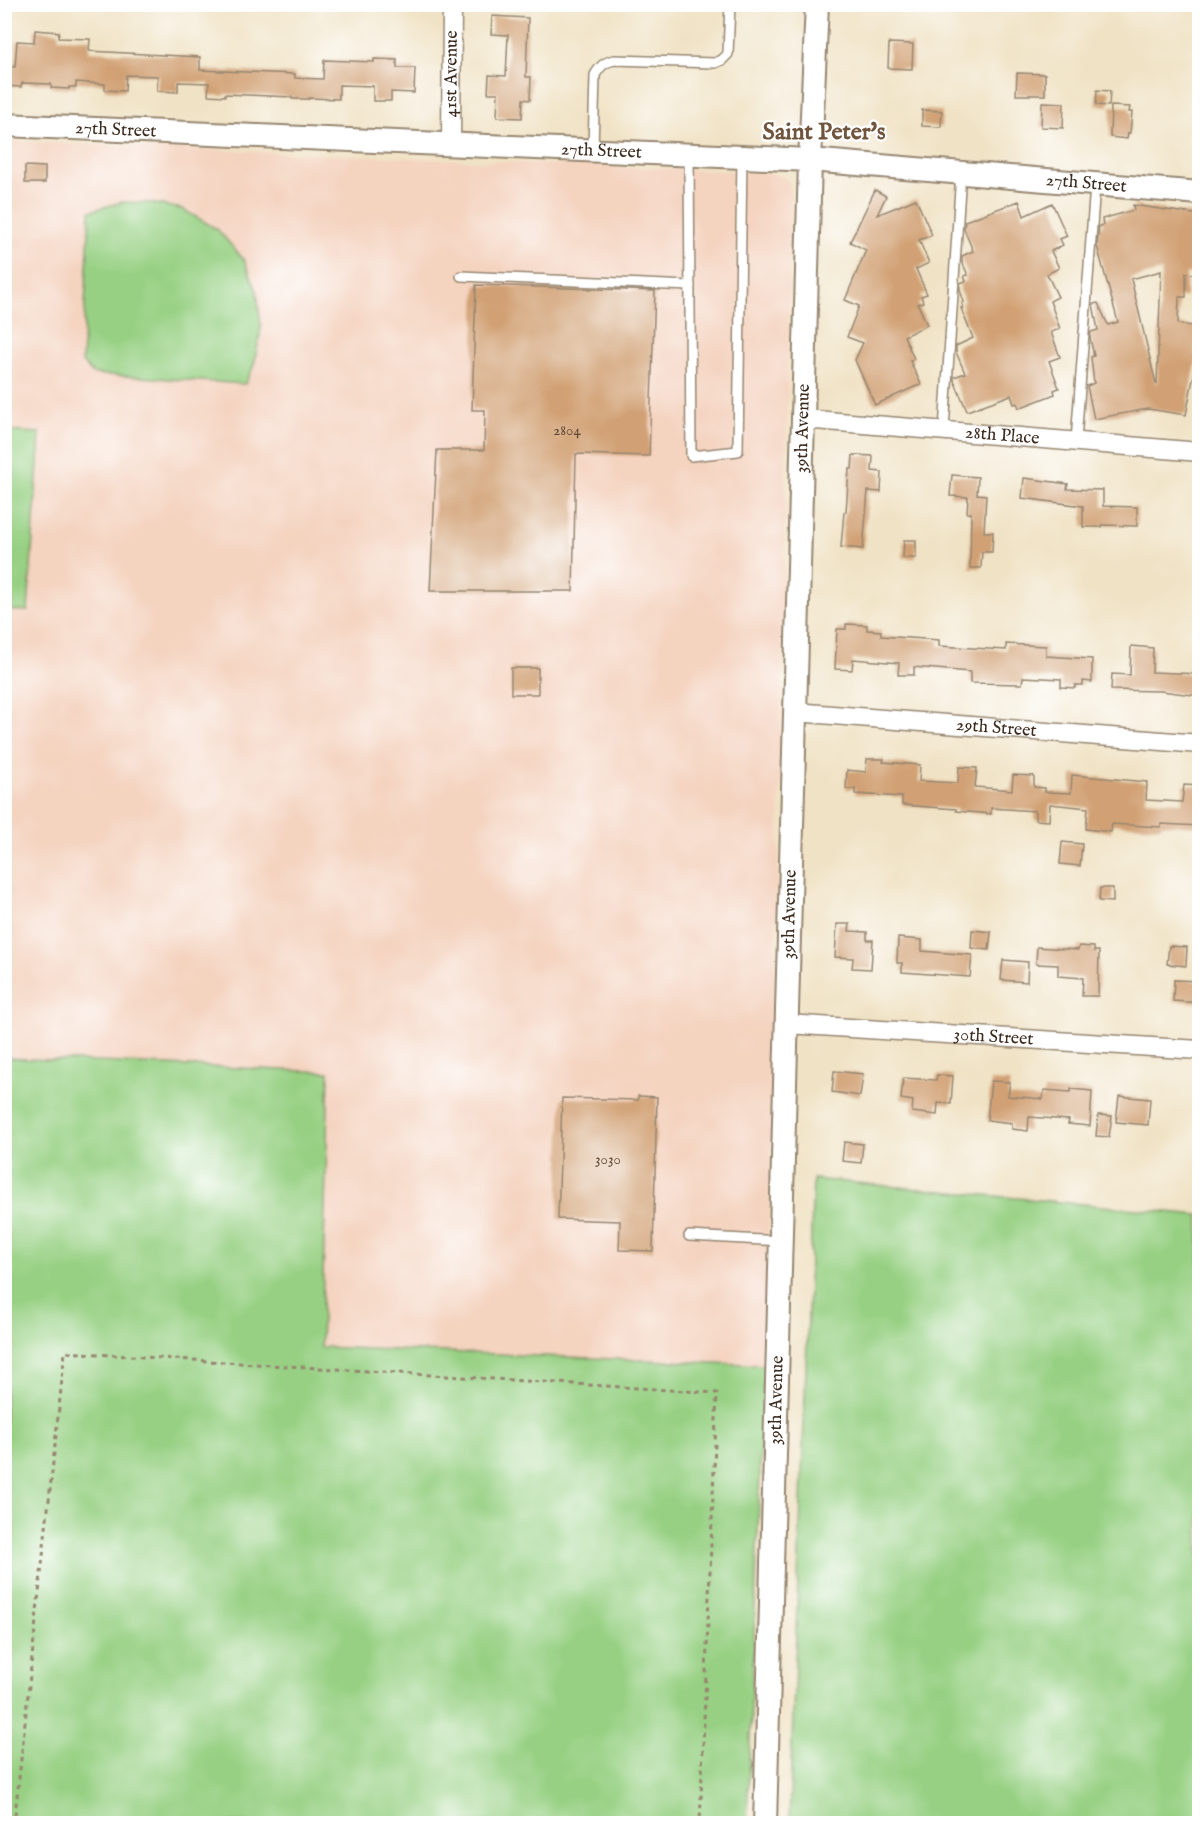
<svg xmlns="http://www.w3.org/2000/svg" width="1204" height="1828" font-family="'IM FELL English',serif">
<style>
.built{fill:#f4d3bf}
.green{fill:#97d083;stroke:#697d50;stroke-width:1.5}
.building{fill:#d1a174;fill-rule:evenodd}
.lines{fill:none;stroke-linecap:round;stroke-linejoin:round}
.service-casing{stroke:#968671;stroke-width:12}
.minor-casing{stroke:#968671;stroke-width:21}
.tertiary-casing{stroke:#968671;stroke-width:26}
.path{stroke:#968671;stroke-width:3;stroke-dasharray:4.5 4.5;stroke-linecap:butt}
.service{stroke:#fff;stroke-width:9}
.minor{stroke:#fff;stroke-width:18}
.tertiary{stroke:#fff;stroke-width:22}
.labels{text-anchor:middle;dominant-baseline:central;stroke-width:4.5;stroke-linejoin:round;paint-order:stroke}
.number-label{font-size:15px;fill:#604834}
.street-label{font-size:18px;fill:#3b2a1e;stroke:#fff}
.district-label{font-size:24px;font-weight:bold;fill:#70543c;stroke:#fff}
</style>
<rect width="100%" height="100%" fill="#fff"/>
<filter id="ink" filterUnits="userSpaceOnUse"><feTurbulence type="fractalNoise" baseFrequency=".0167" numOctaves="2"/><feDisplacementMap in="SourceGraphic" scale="12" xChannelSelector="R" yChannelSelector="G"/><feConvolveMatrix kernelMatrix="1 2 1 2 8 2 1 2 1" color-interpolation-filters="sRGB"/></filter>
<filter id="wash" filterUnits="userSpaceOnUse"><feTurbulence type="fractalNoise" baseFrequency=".008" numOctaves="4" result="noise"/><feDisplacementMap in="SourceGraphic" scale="24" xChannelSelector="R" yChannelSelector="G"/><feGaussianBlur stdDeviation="1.35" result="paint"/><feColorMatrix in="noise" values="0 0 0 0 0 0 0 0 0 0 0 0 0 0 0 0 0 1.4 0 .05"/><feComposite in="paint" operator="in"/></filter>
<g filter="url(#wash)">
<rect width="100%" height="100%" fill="#f0e2c4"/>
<path class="built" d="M 5,141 L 768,173 L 784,177 L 789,182 L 791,200 L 781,746 L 773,1092 L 764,1365 L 321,1347 L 329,1072 L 5,1058 Z"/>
<g class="green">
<path d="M 122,202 L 151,203 L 182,209 L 217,229 L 244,260 L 257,291 L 261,328 L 254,365 L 245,384 L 93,374 L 82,362 L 90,211 Z"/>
<path d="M 5,431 L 40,433 L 28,611 L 5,610 Z"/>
<path d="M 5,1058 L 329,1072 L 321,1347 L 764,1365 L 747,1823 L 5,1823 Z"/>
<path d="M 813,1179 L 1199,1215 L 1199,1823 L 789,1823 Z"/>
</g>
<g id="blocks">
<g class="building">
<path d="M 492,16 L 528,18 L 526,77 L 531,77 L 530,100 L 523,99 L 522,118 L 497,117 L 498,93 L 488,93 L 489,75 L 506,76 L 508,35 L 491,34 Z"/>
<path d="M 35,30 L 59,32 L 58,38 L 90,39 L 89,51 L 200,57 L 200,70 L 295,74 L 295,78 L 323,79 L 324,60 L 374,62 L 374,59 L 397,60 L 397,68 L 415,68 L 414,93 L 391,92 L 391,101 L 373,101 L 373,86 L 339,85 L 339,99 L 309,98 L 309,99 L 292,99 L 292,97 L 225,94 L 225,96 L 208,95 L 209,83 L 178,82 L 178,92 L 157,91 L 158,76 L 126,75 L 125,91 L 105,90 L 105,84 L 76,82 L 76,87 L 69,87 L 69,89 L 51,88 L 51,84 L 22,83 L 21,87 L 4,86 L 4,66 L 15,67 L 17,41 L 34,42 Z"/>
<path d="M 889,43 L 913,44 L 912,69 L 888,68 Z"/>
<path d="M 1017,73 L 1045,74 L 1045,95 L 1016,95 Z"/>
<path d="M 1097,90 L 1110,91 L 1109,106 L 1096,105 Z"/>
<path d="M 1042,102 L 1064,103 L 1063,128 L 1041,127 Z"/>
<path d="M 1111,106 L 1130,107 L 1129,112 L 1132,112 L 1130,133 L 1128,133 L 1127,139 L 1110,137 Z"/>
<path d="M 922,110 L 942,111 L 941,127 L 922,126 Z"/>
<path d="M 25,166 L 45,167 L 45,183 L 25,183 Z"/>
<path d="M 875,190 L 886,196 L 877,215 L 916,199 L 932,235 L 919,240 L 929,263 L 916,269 L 927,294 L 921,296 L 923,302 L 918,304 L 927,325 L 904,336 L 914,359 L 910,361 L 921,384 L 875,405 L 855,360 L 863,343 L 847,337 L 859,306 L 845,300 L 866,250 L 850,242 Z"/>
<path d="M 1019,201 L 1024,216 L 1052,203 L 1067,236 L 1060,239 L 1063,245 L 1051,251 L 1059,268 L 1047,274 L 1058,297 L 1050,301 L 1060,329 L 1051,332 L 1060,357 L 1049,361 L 1059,388 L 1054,390 L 1055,394 L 1019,408 L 1017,403 L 1014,404 L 1011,395 L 967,411 L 954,380 L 954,377 L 965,373 L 956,352 L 956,346 L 973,338 L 961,308 L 963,308 L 962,303 L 964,302 L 960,290 L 960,283 L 966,281 L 964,276 L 968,275 L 962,262 L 962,256 L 973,251 L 964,229 L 965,221 Z"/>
<path d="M 1133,205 L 1200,215 L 1197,235 L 1200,236 L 1200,275 L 1186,273 L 1186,297 L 1179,297 L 1178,324 L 1199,327 L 1195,354 L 1198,354 L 1186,415 L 1148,409 L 1094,419 L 1087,386 L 1094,383 L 1091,357 L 1094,356 L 1090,338 L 1091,332 L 1098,330 L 1093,304 L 1098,303 L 1108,325 L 1118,322 L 1097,246 L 1099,226 L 1103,225 L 1102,219 L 1134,210 ZM 1161,271 L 1157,384 L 1156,384 L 1131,279 Z"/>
<path d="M 476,285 L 655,291 L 649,456 L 576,454 L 573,591 L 430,591 L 437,450 L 484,450 L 485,410 L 472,410 Z"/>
<path d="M 853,455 L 873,456 L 872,471 L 882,472 L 881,492 L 868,491 L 863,549 L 841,547 L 844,512 L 846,512 L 849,469 L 852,469 Z"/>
<path d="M 952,475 L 978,477 L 977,494 L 986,495 L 984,532 L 993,532 L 992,552 L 982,552 L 981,568 L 970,568 L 971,513 L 967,513 L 968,497 L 950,496 Z"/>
<path d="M 1024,478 L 1068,484 L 1067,489 L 1103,490 L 1103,506 L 1137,507 L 1137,526 L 1102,525 L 1102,527 L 1083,527 L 1083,506 L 1022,498 Z"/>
<path d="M 904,540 L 916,540 L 916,558 L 903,558 Z"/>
<path d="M 846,624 L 867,625 L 867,630 L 881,631 L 881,636 L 939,640 L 939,646 L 1006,650 L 1006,644 L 1046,646 L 1046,656 L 1092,659 L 1092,682 L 1083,681 L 1083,685 L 1075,685 L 1075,688 L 1061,687 L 1061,679 L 1023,677 L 1022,684 L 970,683 L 970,672 L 914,667 L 914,675 L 898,675 L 899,663 L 853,659 L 852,670 L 835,669 L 837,629 L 846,629 Z"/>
<path d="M 1131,646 L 1153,648 L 1152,672 L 1200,674 L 1200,696 L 1161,691 L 1111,690 L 1112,674 L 1130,675 Z"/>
<rect x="511" y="668" width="27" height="26"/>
<path d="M 867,759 L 884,759 L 883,762 L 920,765 L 919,781 L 958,783 L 959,767 L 977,768 L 975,787 L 1012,790 L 1013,775 L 1034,776 L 1034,787 L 1045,788 L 1045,792 L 1071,793 L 1072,775 L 1147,782 L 1146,800 L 1182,802 L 1184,785 L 1200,786 L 1200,826 L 1161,824 L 1161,827 L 1112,824 L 1111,832 L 1086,829 L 1088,808 L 1050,804 L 1049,821 L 1035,820 L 1035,811 L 991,808 L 991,814 L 956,811 L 956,809 L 902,805 L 902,797 L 855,794 L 855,789 L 846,789 L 847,770 L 866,772 Z"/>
<path d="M 1062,842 L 1082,844 L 1080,866 L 1060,864 Z"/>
<path d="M 1100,888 L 1113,888 L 1113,902 L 1099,901 Z"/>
<path d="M 837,924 L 850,924 L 849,931 L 867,932 L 867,940 L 873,940 L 871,969 L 852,968 L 853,958 L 835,957 Z"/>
<path d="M 972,930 L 991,932 L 989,950 L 971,948 Z"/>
<path d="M 898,938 L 922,940 L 922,951 L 972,955 L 970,977 L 902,972 L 902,963 L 897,963 Z"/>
<path d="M 1079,946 L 1094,947 L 1094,951 L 1099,951 L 1098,996 L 1082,996 L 1083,978 L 1058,976 L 1058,965 L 1036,964 L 1037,947 L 1078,950 Z"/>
<path d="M 1169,946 L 1187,947 L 1186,966 L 1167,964 Z"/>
<path d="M 1003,960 L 1028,962 L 1027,982 L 1001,980 Z"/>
<path d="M 1174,980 L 1200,981 L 1200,1003 L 1173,1001 Z"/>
<path d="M 834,1071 L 863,1074 L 860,1096 L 832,1092 Z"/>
<path d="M 937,1075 L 953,1076 L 951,1104 L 938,1103 L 937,1115 L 912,1112 L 913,1101 L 901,1099 L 903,1078 L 936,1080 Z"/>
<path d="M 991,1081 L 1010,1082 L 1008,1096 L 1043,1099 L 1044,1090 L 1071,1092 L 1071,1089 L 1092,1091 L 1090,1126 L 1068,1124 L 1069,1120 L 1029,1117 L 1028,1131 L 1012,1129 L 1012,1123 L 987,1120 Z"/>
<path d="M 638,1096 L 657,1097 L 653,1251 L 619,1250 L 620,1221 L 558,1219 L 562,1098 L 638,1100 Z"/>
<path d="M 1119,1096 L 1150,1099 L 1148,1125 L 1116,1122 Z"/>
<path d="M 1098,1115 L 1112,1116 L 1109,1137 L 1096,1136 Z"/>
<path d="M 844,1142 L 863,1144 L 861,1163 L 842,1161 Z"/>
</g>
</g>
</g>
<g filter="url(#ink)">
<use href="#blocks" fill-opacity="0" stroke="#968671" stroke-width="1.5"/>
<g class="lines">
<defs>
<g id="service">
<path d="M 593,150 L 595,75 C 600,66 605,62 614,60 L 715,63 L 722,60 L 728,54 L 730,4"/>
<path d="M 689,154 L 691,456 L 738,451 L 742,157"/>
<path d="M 461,276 L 690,286"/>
<path d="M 944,430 L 961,173"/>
<path d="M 1076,441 L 1095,185"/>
<path d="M 689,1236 L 781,1241"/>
</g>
<g id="minor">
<path id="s1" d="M 451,144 L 452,4"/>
<path id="s2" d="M 803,419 L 1200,452"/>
<path id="s3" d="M 795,712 L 1200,744"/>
<path id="s4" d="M 787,1024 L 1200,1050"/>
</g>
<g id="tertiary">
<path id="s5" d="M 4,125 L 810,160 L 1200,193"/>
<path id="s6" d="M 765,1824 L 810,160 L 817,4"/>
</g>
</defs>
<use href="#service" class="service-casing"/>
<use href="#minor" class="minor-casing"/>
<use href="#tertiary" class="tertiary-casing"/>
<path class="path" d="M 14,1824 L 65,1352 L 717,1393 L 700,1824"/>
<use href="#service" class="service"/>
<use href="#minor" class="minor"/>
<use href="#tertiary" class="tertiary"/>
</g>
</g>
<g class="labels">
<g class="number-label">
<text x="567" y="430">2804</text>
<text x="608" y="1159">3030</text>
</g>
<g class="street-label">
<text stroke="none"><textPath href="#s1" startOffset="70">41st Avenue</textPath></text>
<text stroke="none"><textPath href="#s5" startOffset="112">27th Street</textPath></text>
<text stroke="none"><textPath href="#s5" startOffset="598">27th Street</textPath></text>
<text stroke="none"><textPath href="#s5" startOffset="1084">27th Street</textPath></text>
<text stroke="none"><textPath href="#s6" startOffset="1396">39th Avenue</textPath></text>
<text stroke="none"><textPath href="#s2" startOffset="200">28th Place</textPath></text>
<text stroke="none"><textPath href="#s3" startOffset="202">29th Street</textPath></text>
<text stroke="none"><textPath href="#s6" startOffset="910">39th Avenue</textPath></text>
<text stroke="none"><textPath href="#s4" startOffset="207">30th Street</textPath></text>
<text stroke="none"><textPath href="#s6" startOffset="424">39th Avenue</textPath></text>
</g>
<g class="district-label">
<text x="824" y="132">Saint Peter's</text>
</g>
</g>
<rect width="1204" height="1828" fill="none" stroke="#fff" stroke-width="24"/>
</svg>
